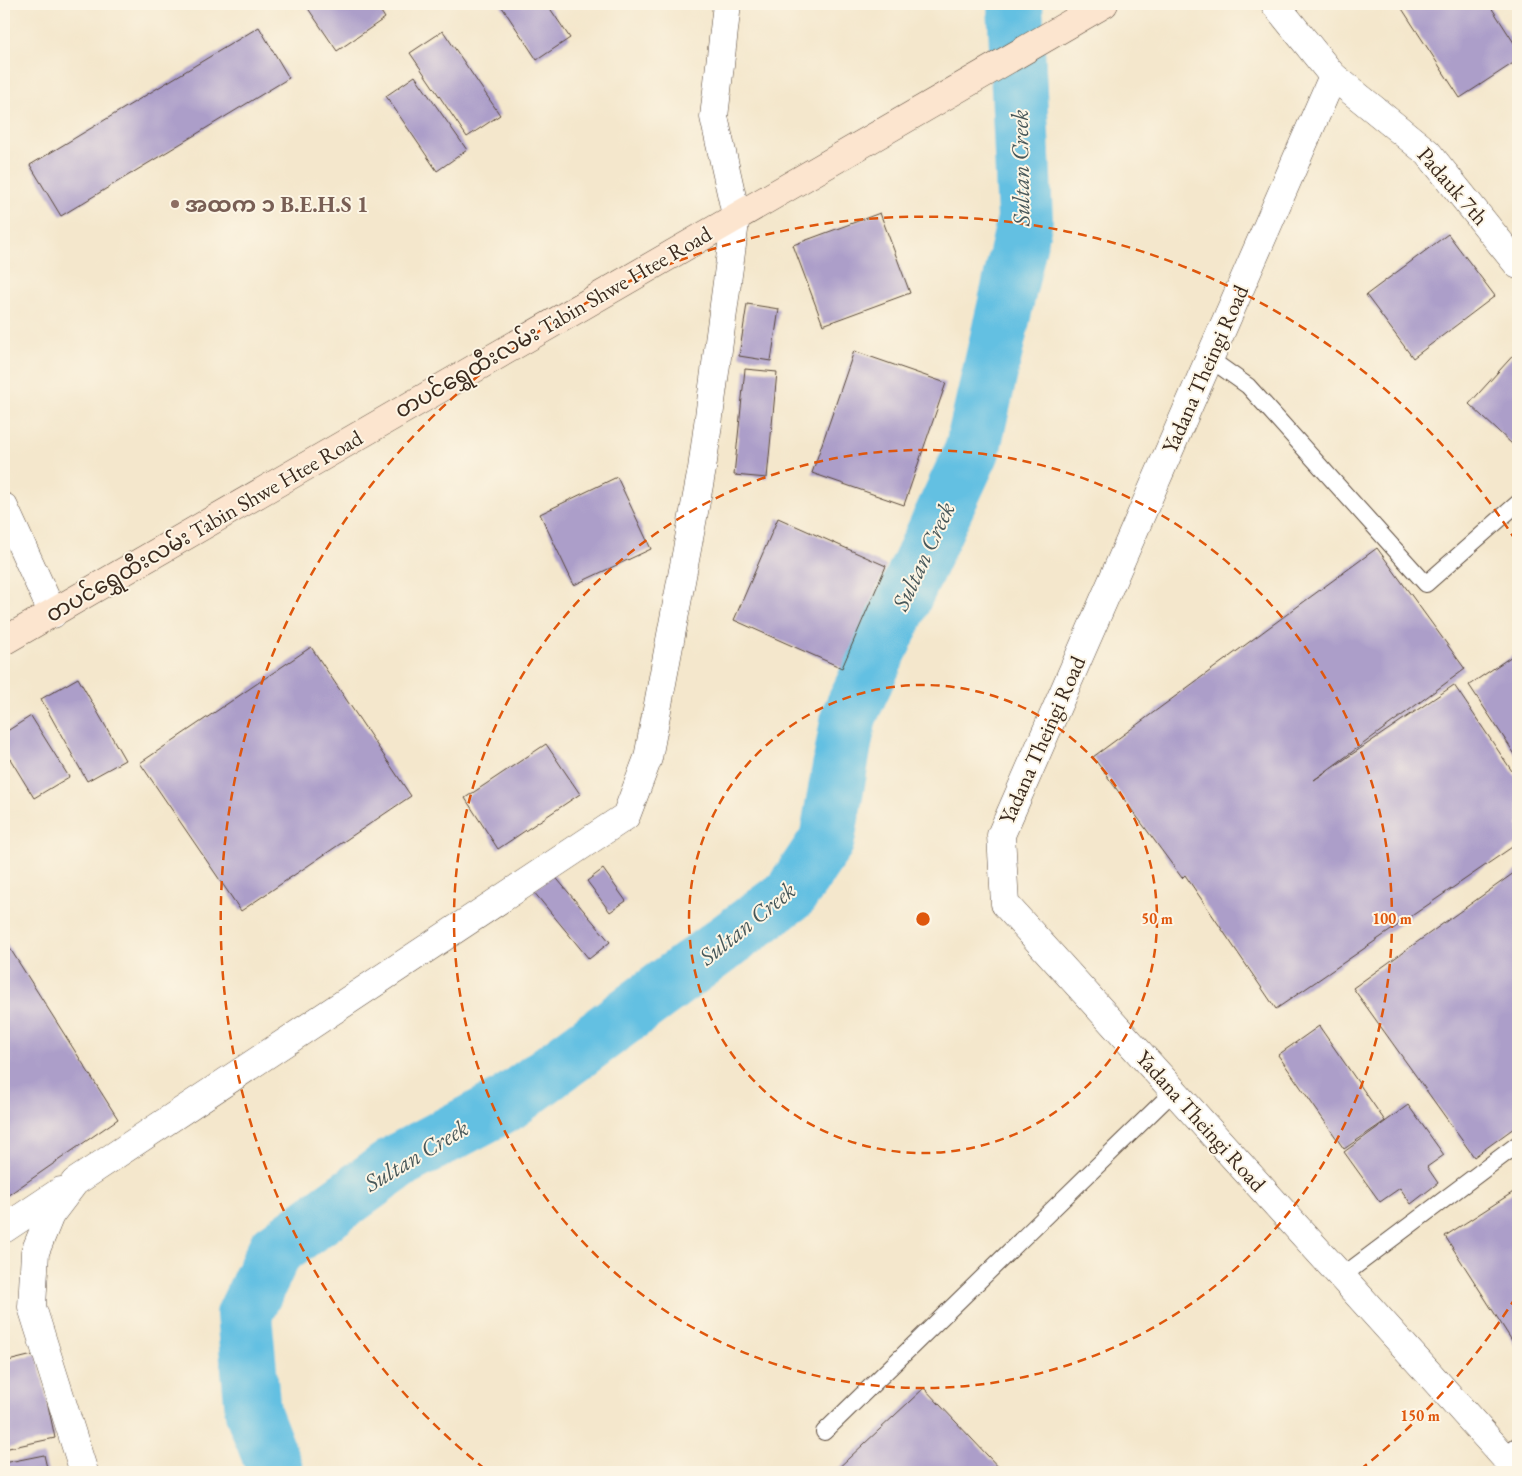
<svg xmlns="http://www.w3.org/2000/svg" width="1522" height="1476" font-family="'EB Garamond','Noto Sans Myanmar',serif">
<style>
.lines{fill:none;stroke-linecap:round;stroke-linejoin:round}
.river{stroke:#64c0e2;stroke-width:56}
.building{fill:#ac9ec9}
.lane-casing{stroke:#574638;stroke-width:18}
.street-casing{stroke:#574638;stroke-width:29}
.secondary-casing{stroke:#574638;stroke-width:29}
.lane{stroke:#fff;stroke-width:16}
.street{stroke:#fff;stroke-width:28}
.secondary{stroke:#fce5cf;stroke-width:28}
.ring{fill:none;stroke:#df570d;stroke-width:2.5;stroke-dasharray:9 6}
.education-dot{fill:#8d6e63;stroke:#fcf5e5;stroke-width:2}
.labels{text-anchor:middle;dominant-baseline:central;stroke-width:4;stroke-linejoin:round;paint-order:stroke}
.street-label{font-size:22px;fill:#3b2a1e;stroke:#fcf5e5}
.education-label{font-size:22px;font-weight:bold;fill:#785e54;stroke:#fcf5e5;text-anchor:start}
.water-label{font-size:24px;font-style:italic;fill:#475759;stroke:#fcf5e5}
.centre{fill:#df570d;stroke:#fcf5e5;stroke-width:2.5}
.ring-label{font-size:15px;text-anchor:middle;font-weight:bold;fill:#df570d;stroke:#fcf5e5;stroke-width:4;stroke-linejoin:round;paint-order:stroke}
</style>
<rect width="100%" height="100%" fill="#fcf5e5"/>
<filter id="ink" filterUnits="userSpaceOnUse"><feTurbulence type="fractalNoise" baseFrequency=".02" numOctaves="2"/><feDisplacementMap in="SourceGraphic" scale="10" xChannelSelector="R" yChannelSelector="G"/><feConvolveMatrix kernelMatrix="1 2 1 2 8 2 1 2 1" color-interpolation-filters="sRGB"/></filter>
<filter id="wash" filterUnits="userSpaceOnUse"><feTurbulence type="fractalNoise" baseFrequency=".0096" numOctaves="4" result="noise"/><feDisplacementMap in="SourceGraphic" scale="20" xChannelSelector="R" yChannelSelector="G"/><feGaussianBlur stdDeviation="1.12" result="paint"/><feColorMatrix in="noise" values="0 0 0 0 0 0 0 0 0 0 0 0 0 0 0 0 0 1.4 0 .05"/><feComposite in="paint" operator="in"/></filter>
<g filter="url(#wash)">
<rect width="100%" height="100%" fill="#f4e7cc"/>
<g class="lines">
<path class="river" d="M 276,1472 L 253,1413 L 244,1315 L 275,1250 L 402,1159 L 508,1103 L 791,894 L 827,840 L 849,716 L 972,451 L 1025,219 L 1015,4"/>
</g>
<g id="blocks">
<g class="building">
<path d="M 305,4 L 376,4 L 385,18 L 337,51 Z"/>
<path d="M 500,4 L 547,4 L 570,38 L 537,60 Z"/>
<path d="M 1399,4 L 1489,4 L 1518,49 L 1518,60 L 1460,98 Z"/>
<path d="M 259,27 L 289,78 L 61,216 L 30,165 Z"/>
<path d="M 443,31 L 500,115 L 467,137 L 410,53 Z"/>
<path d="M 415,76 L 467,150 L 437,171 L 386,96 Z"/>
<path d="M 880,213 L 910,293 L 823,325 L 793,245 Z"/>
<path d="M 1448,234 L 1495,296 L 1413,358 L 1366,295 Z"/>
<path d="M 747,304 L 779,309 L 771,361 L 739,356 Z"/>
<path d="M 1518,350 L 1518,437 L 1512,444 L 1469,404 Z"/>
<path d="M 854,351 L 946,383 L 904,505 L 812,473 Z"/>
<path d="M 745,369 L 777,372 L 767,478 L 734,475 Z"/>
<path d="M 617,477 L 651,549 L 574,585 L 540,514 Z"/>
<path d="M 778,518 L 886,566 L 842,668 L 734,620 Z"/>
<path d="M 1377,548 L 1465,669 L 1314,780 L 1454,685 L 1518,780 L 1518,843 L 1276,1009 L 1185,875 L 1182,878 L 1093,757 Z"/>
<path d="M 311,647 L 411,796 L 241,911 L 140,763 Z"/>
<path d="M 1518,652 L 1518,759 L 1469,685 Z"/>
<path d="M 78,678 L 125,760 L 87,781 L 41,699 Z"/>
<path d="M 31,716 L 69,777 L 34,798 L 4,749 L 4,733 Z"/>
<path d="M 546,744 L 580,794 L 498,849 L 465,798 Z"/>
<path d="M 603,869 L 626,901 L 610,912 L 587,881 Z"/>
<path d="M 1518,870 L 1518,1125 L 1474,1157 L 1353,988 Z"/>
<path d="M 553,874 L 610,942 L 589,959 L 533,891 Z"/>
<path d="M 4,939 L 118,1119 L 4,1198 Z"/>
<path d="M 1319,1026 L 1385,1121 L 1344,1149 L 1278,1055 Z"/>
<path d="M 1408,1105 L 1444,1155 L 1427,1167 L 1438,1183 L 1411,1204 L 1400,1188 L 1380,1202 L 1344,1152 Z"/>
<path d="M 1518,1189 L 1518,1350 L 1445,1236 Z"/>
<path d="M 37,1354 L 55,1438 L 4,1449 L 4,1362 Z"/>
<path d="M 924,1388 L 1003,1472 L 834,1472 Z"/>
<path d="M 44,1455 L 48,1472 L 4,1472 L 4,1463 Z"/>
</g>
</g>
</g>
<g filter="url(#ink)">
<use href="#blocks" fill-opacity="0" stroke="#574638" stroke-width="1"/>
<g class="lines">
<defs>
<g id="lane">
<path d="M 1210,359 L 1248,386 L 1426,584 L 1518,503"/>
<path d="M 1341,1277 L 1518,1144"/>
<path d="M 824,1432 L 1174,1091"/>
<path d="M 1503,1456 L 1518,1445"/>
</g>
<g id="street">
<path d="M 1275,4 L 1333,76 L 1001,835 L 1005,904 L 1518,1472"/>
<path d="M 1333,76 L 1428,153 L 1518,265"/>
<path d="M 4,507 L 53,614"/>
<path d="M 4,1229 L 61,1191"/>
<path d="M 84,1472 L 32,1307 L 35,1252 L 50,1215 L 75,1182 L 626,816 L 648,758 L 702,469 L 736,215 L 714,117 L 727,4"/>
</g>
<path id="secondary" d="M 4,641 L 1104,4"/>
</defs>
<use href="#lane" class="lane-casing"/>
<use href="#street" class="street-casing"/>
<use href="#secondary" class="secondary-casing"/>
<use href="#lane" class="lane"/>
<use href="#street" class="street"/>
<use href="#secondary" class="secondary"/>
</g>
</g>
<g class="ring">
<circle cx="923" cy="919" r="234"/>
<circle cx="923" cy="919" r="469"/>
<path d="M1516 1297A703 703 0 0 1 1361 1469M485 1469A703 703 0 1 1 1516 541"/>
</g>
<circle class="education-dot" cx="175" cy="204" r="5"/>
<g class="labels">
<g class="street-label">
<text transform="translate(1453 186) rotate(49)">Padauk 7th</text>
<text transform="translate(553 322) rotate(-30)">တပင်ရွှေထီးလမ်း Tabin Shwe Htee Road</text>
<text transform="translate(1205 369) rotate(-66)">Yadana Theingi Road</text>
<text transform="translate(204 526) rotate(-30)">တပင်ရွှေထီးလမ်း Tabin Shwe Htee Road</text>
<text transform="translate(1042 740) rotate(-66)">Yadana Theingi Road</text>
<text transform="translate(1201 1121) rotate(48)">Yadana Theingi Road</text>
</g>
<g class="education-label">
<text x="185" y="204">အထက ၁ B.E.H.S 1</text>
</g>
<g class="water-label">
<text transform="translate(1020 168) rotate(-91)">Sultan Creek</text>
<text transform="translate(923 556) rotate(-65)">Sultan Creek</text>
<text transform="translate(747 923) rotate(-39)">Sultan Creek</text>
<text transform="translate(416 1155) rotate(-31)">Sultan Creek</text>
</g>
</g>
<circle cx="923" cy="919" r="8" class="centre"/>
<g class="ring-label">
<text x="1157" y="924">50 m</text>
<text x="1392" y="924">100 m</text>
<text x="1420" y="1421">150 m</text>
</g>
<rect width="1522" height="1476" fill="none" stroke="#fcf5e5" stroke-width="20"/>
</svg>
